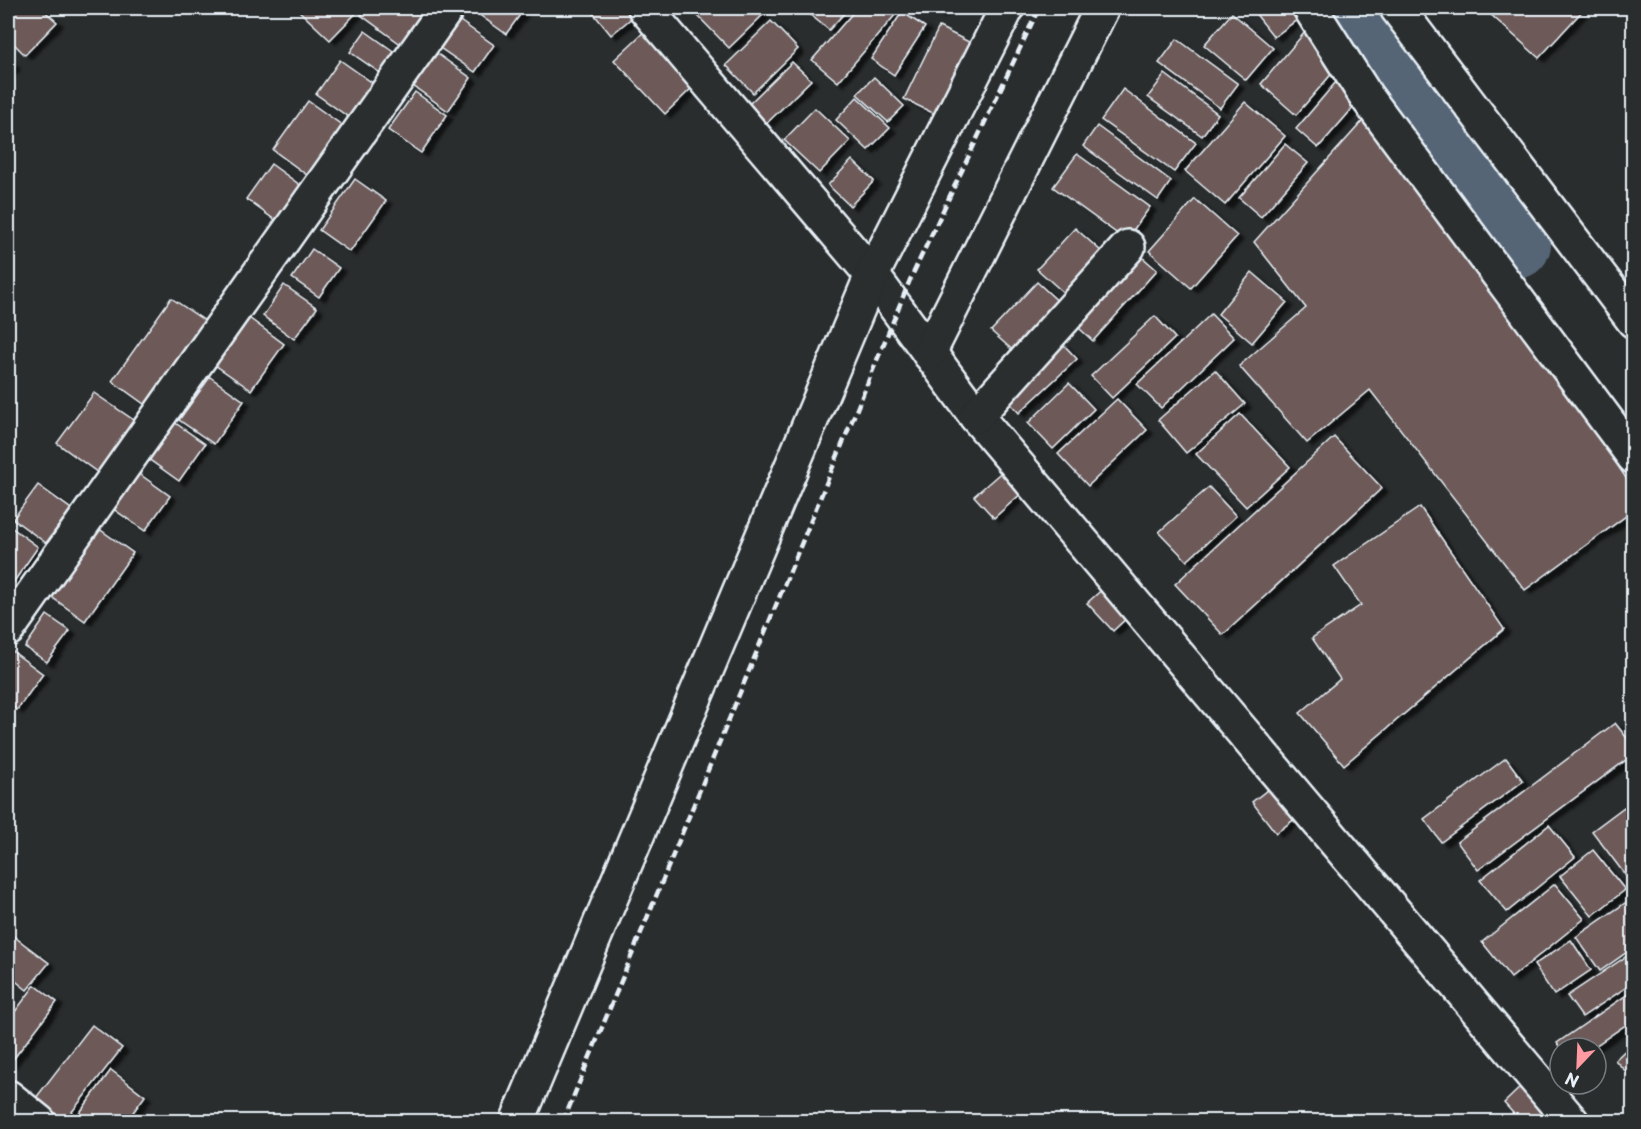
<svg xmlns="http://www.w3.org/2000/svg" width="1641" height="1129" font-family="'Playpen Sans',sans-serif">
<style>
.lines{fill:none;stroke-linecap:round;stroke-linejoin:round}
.river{stroke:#546576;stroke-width:70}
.building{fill:#6d5a58;stroke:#e8f1f8;stroke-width:1.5;filter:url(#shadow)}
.street-casing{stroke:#e8f1f8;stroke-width:38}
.street{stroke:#2a2d2e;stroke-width:33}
.rail{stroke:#e8f1f8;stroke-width:4.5;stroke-dasharray:9 4.5;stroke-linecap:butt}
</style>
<defs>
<filter id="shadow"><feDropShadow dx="6" dy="4" stdDeviation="1.5" flood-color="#0009"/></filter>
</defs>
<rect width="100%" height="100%" fill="#2a2d2e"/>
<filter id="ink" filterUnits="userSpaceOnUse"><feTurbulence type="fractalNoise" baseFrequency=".0167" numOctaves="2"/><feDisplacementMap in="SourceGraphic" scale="12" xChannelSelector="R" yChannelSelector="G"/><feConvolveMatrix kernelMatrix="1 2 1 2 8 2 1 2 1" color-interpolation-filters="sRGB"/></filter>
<g filter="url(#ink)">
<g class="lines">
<path class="river" d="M 1348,8 L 1516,244"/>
</g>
<g class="building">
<path d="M 8,8 L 41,8 L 57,22 L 25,55 L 8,38 Z"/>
<path d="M 296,8 L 359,8 L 360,9 L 330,40 Z"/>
<path d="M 366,8 L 435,8 L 406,48 L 361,15 Z"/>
<path d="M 470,8 L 525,8 L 506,34 Z"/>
<path d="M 589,8 L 636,8 L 639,12 L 611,35 Z"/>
<path d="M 704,8 L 770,8 L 729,48 L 697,15 Z"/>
<path d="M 802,8 L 849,8 L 829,30 Z"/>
<path d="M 857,8 L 901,8 L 838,82 L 812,60 Z"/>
<path d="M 930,8 L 944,8 L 938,14 Z"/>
<path d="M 1251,8 L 1289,8 L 1298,19 L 1274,37 Z"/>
<path d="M 1494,8 L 1585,8 L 1539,58 L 1489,13 Z"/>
<path d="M 902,12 L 925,27 L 894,75 L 871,59 Z"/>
<path d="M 1232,13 L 1273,48 L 1246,80 L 1204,45 Z"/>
<path d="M 460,21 L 494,45 L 475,72 L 440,48 Z"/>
<path d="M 771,21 L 798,49 L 753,93 L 726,65 Z"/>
<path d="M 939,27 L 977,46 L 941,117 L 904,99 Z"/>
<path d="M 647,29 L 698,82 L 665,114 L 614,60 Z"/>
<path d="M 365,31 L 400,56 L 386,77 L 350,52 Z"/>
<path d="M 1305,32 L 1341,63 L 1296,115 L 1261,84 Z"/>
<path d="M 1177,39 L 1238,84 L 1220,108 L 1159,63 Z"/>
<path d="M 432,50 L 471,78 L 448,111 L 409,83 Z"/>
<path d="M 8,59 L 14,66 L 8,73 Z"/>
<path d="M 340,60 L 381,89 L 357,123 L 316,94 Z"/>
<path d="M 792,62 L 811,80 L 767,123 L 749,104 Z"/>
<path d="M 1165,74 L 1218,114 L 1202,136 L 1148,97 Z"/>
<path d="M 874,77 L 904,106 L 888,122 L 857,94 Z"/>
<path d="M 1336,82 L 1359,101 L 1318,148 L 1296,129 Z"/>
<path d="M 1123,89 L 1196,143 L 1174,172 L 1101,120 Z"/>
<path d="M 415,92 L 447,115 L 421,153 L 388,130 Z"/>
<path d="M 857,97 L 890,128 L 868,150 L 836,120 Z"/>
<path d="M 308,101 L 353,133 L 318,183 L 273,150 Z"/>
<path d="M 1245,102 L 1285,136 L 1225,205 L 1185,171 Z"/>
<path d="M 815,108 L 850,141 L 819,173 L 784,140 Z"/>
<path d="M 1369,114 L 1525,326 L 1634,490 L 1634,510 L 1525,590 L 1370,390 L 1307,443 L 1239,366 L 1306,308 L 1254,242 Z"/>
<path d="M 1097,126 L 1171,181 L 1158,200 L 1083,146 Z"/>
<path d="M 1285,144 L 1308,163 L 1261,217 L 1239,198 Z"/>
<path d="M 1077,154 L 1150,207 L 1126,240 L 1053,187 Z"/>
<path d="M 852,160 L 874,181 L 850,206 L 828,185 Z"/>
<path d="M 271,164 L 311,193 L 286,228 L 246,199 Z"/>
<path d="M 355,179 L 386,201 L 350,252 L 319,230 Z"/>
<path d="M 1195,199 L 1237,236 L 1191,288 L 1149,251 Z"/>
<path d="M 1075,228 L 1111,260 L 1074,302 L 1037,269 Z"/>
<path d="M 312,249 L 339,268 L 319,297 L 292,278 Z"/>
<path d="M 1133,249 L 1157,270 L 1093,341 L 1068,318 Z"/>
<path d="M 1252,272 L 1287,302 L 1252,343 L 1218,314 Z"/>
<path d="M 1037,282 L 1063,306 L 1018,355 L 991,331 Z"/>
<path d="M 284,285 L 317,308 L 294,339 L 263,316 Z"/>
<path d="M 171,298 L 211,325 L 151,409 L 112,381 Z"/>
<path d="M 1211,314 L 1234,338 L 1161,408 L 1137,384 Z"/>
<path d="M 1155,316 L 1175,338 L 1112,398 L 1091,376 Z"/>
<path d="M 249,318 L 284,344 L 251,390 L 215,365 Z"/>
<path d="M 1062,343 L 1077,359 L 1019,413 L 1004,396 Z"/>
<path d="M 1215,370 L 1245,404 L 1186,453 L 1158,420 Z"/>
<path d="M 210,377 L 244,401 L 214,444 L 179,420 Z"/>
<path d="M 1069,383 L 1094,409 L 1053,449 L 1028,423 Z"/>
<path d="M 94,393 L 138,423 L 101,475 L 57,443 Z"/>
<path d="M 1117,399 L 1147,430 L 1088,486 L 1058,454 Z"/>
<path d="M 1240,414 L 1290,467 L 1246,507 L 1196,454 Z"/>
<path d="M 174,422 L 205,444 L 179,481 L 147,458 Z"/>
<path d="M 1334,437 L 1382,488 L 1223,635 L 1175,584 Z"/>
<path d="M 1006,468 L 1025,490 L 994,518 L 974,496 Z"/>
<path d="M 138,473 L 170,496 L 145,531 L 112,508 Z"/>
<path d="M 38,485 L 71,509 L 46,543 L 13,519 Z"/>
<path d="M 1209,487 L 1236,516 L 1187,561 L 1159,532 Z"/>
<path d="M 1420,507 L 1504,629 L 1344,765 L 1300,713 L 1340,679 L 1312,638 L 1361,605 L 1334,566 Z"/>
<path d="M 8,525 L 38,547 L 8,590 Z"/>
<path d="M 95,526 L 133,553 L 85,621 L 46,593 Z"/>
<path d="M 1107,585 L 1132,613 L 1113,631 L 1087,603 Z"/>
<path d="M 47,615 L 70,631 L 47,662 L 25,647 Z"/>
<path d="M 8,648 L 43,674 L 17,710 L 8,703 Z"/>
<path d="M 1615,723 L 1634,747 L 1634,754 L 1478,870 L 1457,842 Z"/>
<path d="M 1506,758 L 1523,781 L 1441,842 L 1424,819 Z"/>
<path d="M 1271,787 L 1296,818 L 1276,833 L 1252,802 Z"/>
<path d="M 1624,807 L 1634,819 L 1634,883 L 1632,884 L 1592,831 Z"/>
<path d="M 1549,825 L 1575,857 L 1507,912 L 1480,880 Z"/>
<path d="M 1593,850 L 1625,890 L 1592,916 L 1560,876 Z"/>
<path d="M 1555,884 L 1584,919 L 1511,978 L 1482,942 Z"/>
<path d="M 1634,897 L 1634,947 L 1600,971 L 1576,937 Z"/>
<path d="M 8,932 L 49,963 L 27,990 L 8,975 Z"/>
<path d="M 1571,940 L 1591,970 L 1554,995 L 1534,965 Z"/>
<path d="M 1633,952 L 1634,982 L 1582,1017 L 1567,996 Z"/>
<path d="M 35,985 L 57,1002 L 8,1066 L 8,1021 Z"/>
<path d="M 1634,990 L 1634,1019 L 1592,1048 L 1560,1048 L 1557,1043 Z"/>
<path d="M 92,1025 L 122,1048 L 64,1122 L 35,1099 Z"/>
<path d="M 1634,1042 L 1634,1071 L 1629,1075 L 1615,1060 Z"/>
<path d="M 111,1070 L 145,1096 L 126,1122 L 73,1122 Z"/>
<path d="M 1527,1081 L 1564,1122 L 1521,1122 L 1504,1103 Z"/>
</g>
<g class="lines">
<defs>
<g id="street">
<path d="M 645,8 L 872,275 L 976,416 L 1572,1122"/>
<path d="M 1310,8 L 1366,96 L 1634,457"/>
<path d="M 1397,8 L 1634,321"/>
<path d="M 929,353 L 1102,8"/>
<path d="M 976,416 L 1128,247"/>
<path d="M 8,629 L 447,8"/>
<path d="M 8,1097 L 39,1122"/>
<path d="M 517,1122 L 872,275 L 1007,8"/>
</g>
</defs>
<use href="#street" class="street-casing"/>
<use href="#street" class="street"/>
<path class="rail" d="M 563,1122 L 910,280 L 1039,8"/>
</g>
</g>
<rect width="1641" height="1129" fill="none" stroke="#2a2d2e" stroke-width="30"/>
<rect x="15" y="15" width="1611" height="1099" fill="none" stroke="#e8f1f8" stroke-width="2" filter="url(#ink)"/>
<g transform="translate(1578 1066) rotate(203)"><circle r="28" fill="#2a2d2e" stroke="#767b7f" stroke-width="1.5"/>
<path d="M0-4.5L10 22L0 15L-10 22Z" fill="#ff9aa2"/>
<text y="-9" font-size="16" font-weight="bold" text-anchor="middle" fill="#e8f1f8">N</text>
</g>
</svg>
